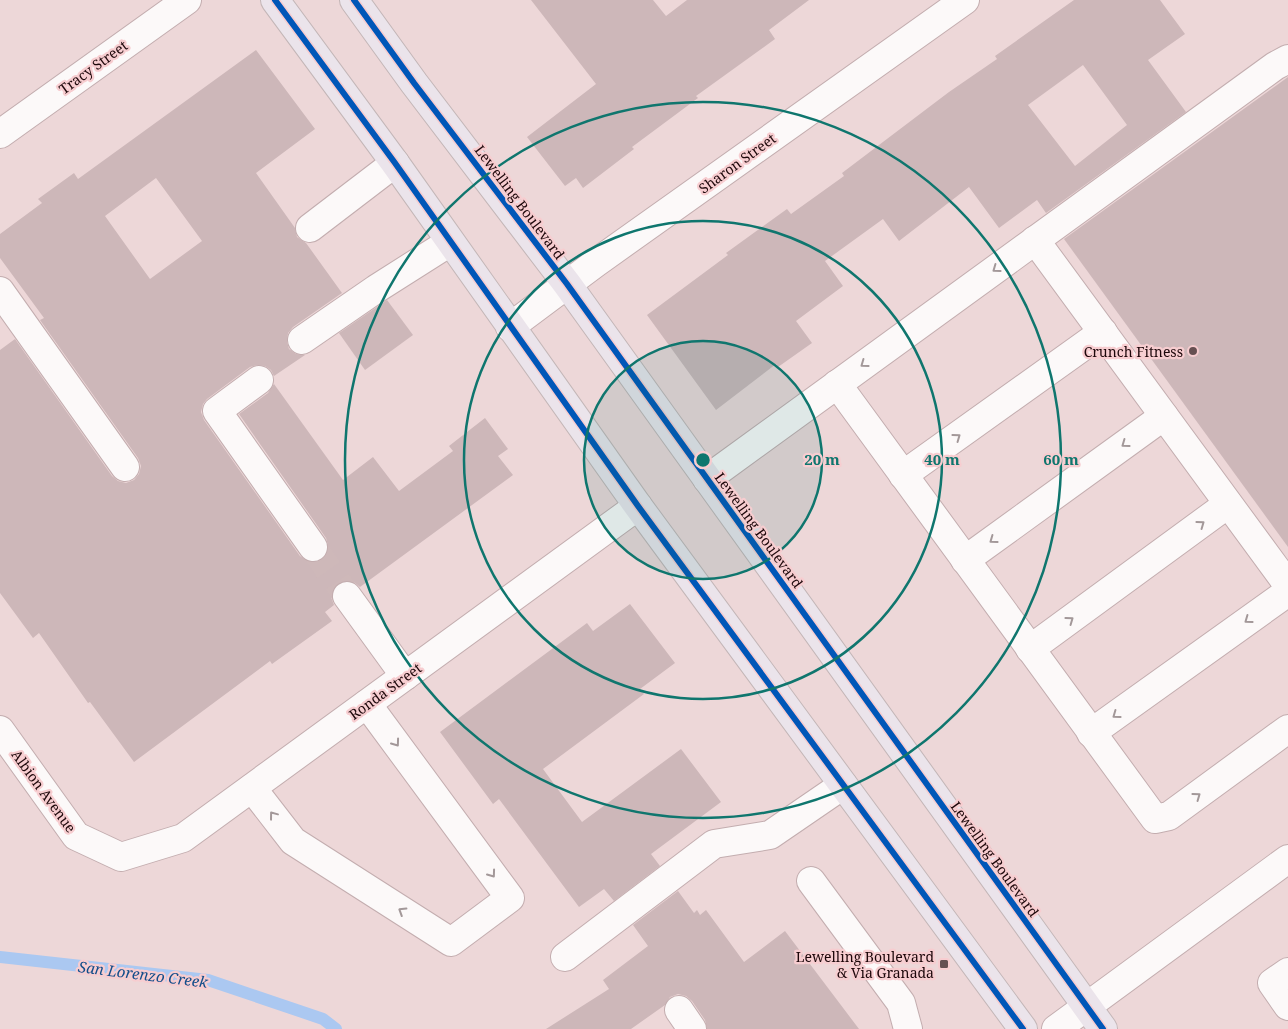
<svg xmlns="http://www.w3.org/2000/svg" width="1288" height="1029" font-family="'Noto Serif',serif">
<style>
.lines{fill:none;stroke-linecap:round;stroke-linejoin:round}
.stream{stroke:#abc8f1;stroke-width:12}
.building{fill:#cdb7b9;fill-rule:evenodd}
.minor-tunnel{stroke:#ceb8b9;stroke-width:28;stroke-dasharray:28 14;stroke-linecap:butt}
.minor-casing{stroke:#c3adaf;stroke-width:30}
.major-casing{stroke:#c3b6b7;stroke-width:30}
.minor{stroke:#fcf9f9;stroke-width:28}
.major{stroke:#ebe4eb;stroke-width:28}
.cycleway-casing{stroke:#f7cdd0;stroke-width:9}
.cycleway{stroke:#0057b8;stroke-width:6}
.oneway{stroke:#a39899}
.ring{fill:none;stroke:#0f766e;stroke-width:2.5}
.poi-dot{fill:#665052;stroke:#f7cdd0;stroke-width:2}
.labels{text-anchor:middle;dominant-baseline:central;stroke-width:4.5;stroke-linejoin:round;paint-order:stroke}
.street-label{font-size:14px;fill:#1d070a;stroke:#f7cdd0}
.poi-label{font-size:14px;fill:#1d070a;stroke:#f7cdd0;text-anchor:end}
.water-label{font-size:15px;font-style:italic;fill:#124d8a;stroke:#f7cdd0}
.centre{fill:#0f766e;stroke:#f7cdd0;stroke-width:2.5}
.ring-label{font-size:15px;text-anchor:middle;font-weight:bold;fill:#0f766e;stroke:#f7cdd0;stroke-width:4.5;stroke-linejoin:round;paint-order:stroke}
</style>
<rect width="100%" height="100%" fill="#edd7d8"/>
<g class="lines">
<path class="stream" d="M 0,957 L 208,980 L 323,1019 L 336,1029"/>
</g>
<g class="building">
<path d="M 531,0 L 653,0 L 666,16 L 687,0 L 809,0 L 769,30 L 775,39 L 696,96 L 698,98 L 632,147 L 634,149 L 583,188 L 576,178 L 565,186 L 527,137 L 596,84 Z"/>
<path d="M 1074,0 L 1160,0 L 1185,34 L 1148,60 L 1186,112 L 1046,213 L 1037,200 L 999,228 L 969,187 L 899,241 L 883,219 L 825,261 L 843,286 L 796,321 L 812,343 L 778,367 L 776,364 L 716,410 L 647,315 L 728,255 L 726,253 L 787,209 L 791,214 L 844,176 L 842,173 L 949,92 L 997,59 L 995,56 ZM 1083,65 L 1127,125 L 1075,166 L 1028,105 Z"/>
<path d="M 256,50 L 315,129 L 256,173 L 295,228 L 297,237 L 306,243 L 342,293 L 293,327 L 288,333 L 287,342 L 289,349 L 296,354 L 305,355 L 274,376 L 271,370 L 265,366 L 257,365 L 250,367 L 207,399 L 203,404 L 201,412 L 204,420 L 300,556 L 307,561 L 315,562 L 322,559 L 327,553 L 328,545 L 326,538 L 239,414 L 268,393 L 274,384 L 343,480 L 373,457 L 399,491 L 453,451 L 449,446 L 485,418 L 508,449 L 498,456 L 513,475 L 360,587 L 354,582 L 346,580 L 337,584 L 333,590 L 331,597 L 334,605 L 325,612 L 332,621 L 272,664 L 270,661 L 134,762 L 90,702 L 88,703 L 39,633 L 33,638 L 0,593 L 0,350 L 15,339 L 112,476 L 118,481 L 126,483 L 134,480 L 139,474 L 141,466 L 138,458 L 40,320 L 44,318 L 0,258 L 0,234 L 42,203 L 38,199 L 74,173 L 78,179 ZM 156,178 L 202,241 L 150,279 L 105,216 Z"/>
<path d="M 1288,77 L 1288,547 L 1064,239 Z"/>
<path d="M 387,300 L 413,335 L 365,370 L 339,333 Z"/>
<path d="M 630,604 L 675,663 L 640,689 L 644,694 L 543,769 L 582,822 L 681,749 L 721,802 L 651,854 L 660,866 L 614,901 L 604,889 L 579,907 L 499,799 L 493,804 L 440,732 L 587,623 L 593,631 Z"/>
<path d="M 678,891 L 694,913 L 697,910 L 700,915 L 706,910 L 744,962 L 785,931 L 859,1029 L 707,1029 L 705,1020 L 692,1001 L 686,996 L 678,994 L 670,997 L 665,1005 L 631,1029 L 546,1029 L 609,989 L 603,980 L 648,946 L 633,925 Z"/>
</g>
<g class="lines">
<path class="minor-tunnel" d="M 313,547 L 347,596"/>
<defs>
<g id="minor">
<path d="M 0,134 L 187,0"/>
<path d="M 310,228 L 395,163"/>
<path d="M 1035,240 L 1288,585"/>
<path d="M 0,291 L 125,467"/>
<path d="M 510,327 L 597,262 L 965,0"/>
<path d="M 302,340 L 376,289 L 450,242"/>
<path d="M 259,380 L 217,411 L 313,547"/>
<path d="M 837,384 L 1155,819 L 1169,816 L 1288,729"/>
<path d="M 903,475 L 1103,332"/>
<path d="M 707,479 L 1275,66 L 1288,59"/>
<path d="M 965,560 L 1164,416"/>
<path d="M 347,596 L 405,676"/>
<path d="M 1030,649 L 1228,504"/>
<path d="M 0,730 L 76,836 L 121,857 L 183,838 L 638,506"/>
<path d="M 1091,733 L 1288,592"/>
<path d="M 252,788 L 293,841 L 451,942 L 510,898 L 367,704"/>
<path d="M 811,881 L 901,1003 L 908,1029"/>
<path d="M 565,957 L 714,844 L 770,835 L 843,785"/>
<path d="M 1288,972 L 1272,983 L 1288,1006"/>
<path d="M 679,1010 L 692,1029"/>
<path d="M 1056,1029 L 1288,859"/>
</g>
<g id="major">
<path d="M 275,0 L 395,163 L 638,506 L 1023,1029"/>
<path d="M 354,0 L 414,83 L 567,284 L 1103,1029"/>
</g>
</defs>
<use href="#minor" class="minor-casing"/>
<use href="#major" class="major-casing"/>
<use href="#minor" class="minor"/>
<use href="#major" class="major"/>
<defs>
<g id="cycleway">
<path d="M 275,0 L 395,163 L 638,506 L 1023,1029"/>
<path d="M 354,0 L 414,83 L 567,284 L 1103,1029"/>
</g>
</defs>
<use href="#cycleway" class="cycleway-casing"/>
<use href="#cycleway" class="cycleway"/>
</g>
<defs><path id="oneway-chevron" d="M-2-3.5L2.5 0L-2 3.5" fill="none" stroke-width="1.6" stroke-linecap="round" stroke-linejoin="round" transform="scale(1.25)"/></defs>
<g class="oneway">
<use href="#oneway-chevron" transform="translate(996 269) rotate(144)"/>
<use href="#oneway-chevron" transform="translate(864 364) rotate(144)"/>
<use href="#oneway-chevron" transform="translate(957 437) rotate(-36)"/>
<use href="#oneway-chevron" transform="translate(1125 444) rotate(144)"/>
<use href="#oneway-chevron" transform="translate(1201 524) rotate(-36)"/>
<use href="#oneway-chevron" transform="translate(993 540) rotate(144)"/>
<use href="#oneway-chevron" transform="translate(1070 620) rotate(-36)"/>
<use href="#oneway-chevron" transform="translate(1248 620) rotate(144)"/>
<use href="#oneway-chevron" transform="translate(1116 715) rotate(144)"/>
<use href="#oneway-chevron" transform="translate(396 743) rotate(54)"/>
<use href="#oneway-chevron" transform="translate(1197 796) rotate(-36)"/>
<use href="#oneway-chevron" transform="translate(273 815) rotate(-127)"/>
<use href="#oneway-chevron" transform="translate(492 874) rotate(54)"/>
<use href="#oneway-chevron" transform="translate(402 911) rotate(-148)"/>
</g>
<circle cx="703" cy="460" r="119" fill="#0f766e" fill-opacity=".12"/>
<g class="ring">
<circle cx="703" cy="460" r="119"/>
<circle cx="703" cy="460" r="239"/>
<circle cx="703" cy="460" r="358"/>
</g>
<g class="poi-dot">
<circle cx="1193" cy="351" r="5"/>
<rect x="939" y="959" width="10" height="10" rx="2.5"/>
</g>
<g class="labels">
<g class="street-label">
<text transform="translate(93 67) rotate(-36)">Tracy Street</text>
<text transform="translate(737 163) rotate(-36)">Sharon Street</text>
<text transform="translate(520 202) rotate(53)">Lewelling Boulevard</text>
<text transform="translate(759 530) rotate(54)">Lewelling Boulevard</text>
<text transform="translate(385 691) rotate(-36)">Ronda Street</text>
<text transform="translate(44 791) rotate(54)">Albion Avenue</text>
<text transform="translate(995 859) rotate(54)">Lewelling Boulevard</text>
</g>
<g class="poi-label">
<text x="1183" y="351">Crunch Fitness</text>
<text x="934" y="956">Lewelling Boulevard<tspan x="934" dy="16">&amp; Via Granada</tspan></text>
</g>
<g class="water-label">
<text transform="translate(143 974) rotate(7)">San Lorenzo Creek</text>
</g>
</g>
<circle cx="703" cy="460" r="8" class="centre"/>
<g class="ring-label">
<text x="822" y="465">20 m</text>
<text x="942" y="465">40 m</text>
<text x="1061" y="465">60 m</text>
</g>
</svg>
